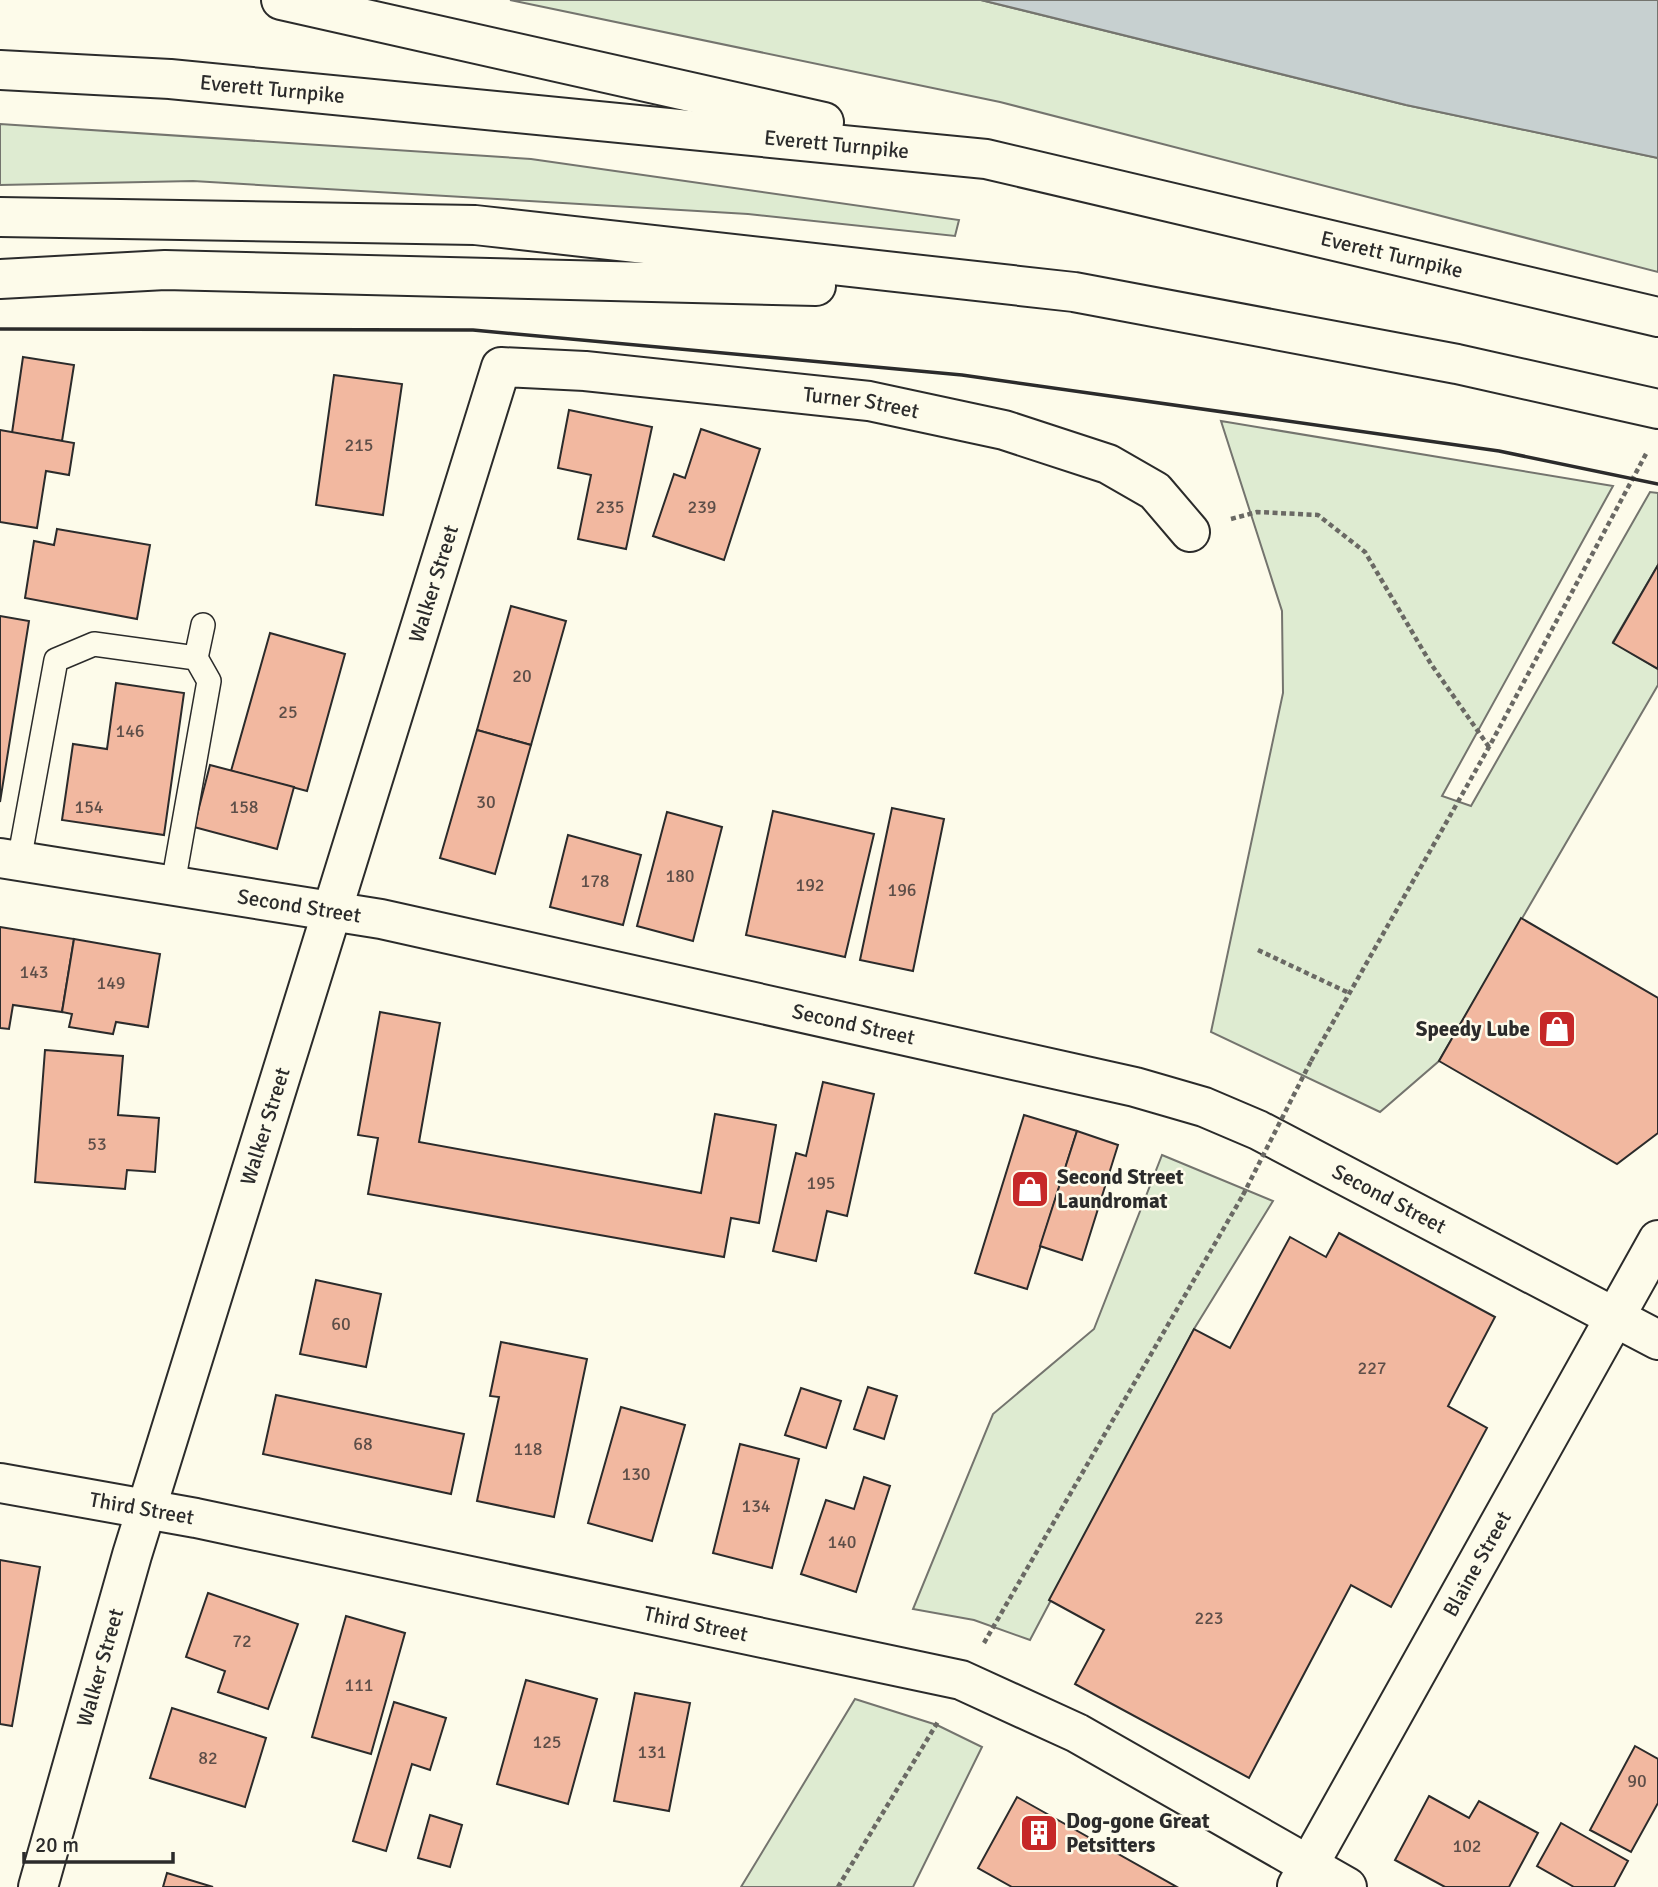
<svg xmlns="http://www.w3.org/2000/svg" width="1658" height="1887" font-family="Signika,sans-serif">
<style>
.green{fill:#deebd1;stroke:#74746e;stroke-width:2}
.water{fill:#c7d0d0;stroke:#74746e;stroke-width:2}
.building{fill:#f2b8a0;stroke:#2b2b2b;stroke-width:2}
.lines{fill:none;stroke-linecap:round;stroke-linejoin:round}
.service-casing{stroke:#2b2b2b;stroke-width:26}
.minor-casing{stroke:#2b2b2b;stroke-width:42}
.secondary-casing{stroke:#2b2b2b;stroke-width:42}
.motorway-casing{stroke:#2b2b2b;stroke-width:42}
.path{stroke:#6a6964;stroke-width:4.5;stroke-dasharray:5 3.5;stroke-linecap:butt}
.service{stroke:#fdfbea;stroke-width:23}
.minor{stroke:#fdfbea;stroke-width:38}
.secondary{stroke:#fdfbea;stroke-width:38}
.motorway{stroke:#fdfbea;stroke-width:38}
.path-bridge{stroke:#6a6964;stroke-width:4.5;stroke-dasharray:5 3.5;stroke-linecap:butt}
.wall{stroke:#2b2b2b;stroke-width:3.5}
.labels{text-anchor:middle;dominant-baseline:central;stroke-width:5;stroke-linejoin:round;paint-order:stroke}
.number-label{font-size:18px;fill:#5d4e48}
.street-label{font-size:21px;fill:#2b2b2b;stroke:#fdfbea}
.poi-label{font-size:21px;font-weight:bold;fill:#2b2b2b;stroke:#fdfbea;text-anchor:start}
</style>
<rect width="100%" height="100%" fill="#fdfbea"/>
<g class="green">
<path d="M 510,0 L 981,0 L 1406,105 L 1658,158 L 1658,272 L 1000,102 Z"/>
<path d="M 0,124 L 531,159 L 959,220 L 955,236 L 748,214 L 193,181 L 0,185 Z"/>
<path d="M 1221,421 L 1613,486 L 1442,796 L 1471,806 L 1650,492 L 1658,493 L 1658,565 L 1613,642 L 1658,669 L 1658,685 L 1439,1061 L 1380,1112 L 1211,1032 L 1283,693 L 1282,611 Z"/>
<path d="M 1162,1155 L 1273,1201 L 1194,1329 L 1030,1640 L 974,1620 L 913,1609 L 993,1414 L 1094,1329 Z"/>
<path d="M 855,1699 L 937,1725 L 982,1747 L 913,1887 L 741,1887 Z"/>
</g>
<path class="water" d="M 981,0 L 1658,0 L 1658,158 L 1406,105 Z"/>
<g class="building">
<path d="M 23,357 L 74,365 L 62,441 L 12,433 Z"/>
<path d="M 334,375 L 402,384 L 383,515 L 316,505 Z"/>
<path d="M 569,410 L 652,427 L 626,549 L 578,539 L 591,475 L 558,468 Z"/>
<path d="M 701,429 L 760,449 L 724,560 L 653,536 L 674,474 L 685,478 Z"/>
<path d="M 0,430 L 74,443 L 69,475 L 46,471 L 37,528 L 0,522 Z"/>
<path d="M 57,529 L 150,545 L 137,619 L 25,598 L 34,541 L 54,545 Z"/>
<path d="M 1658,565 L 1658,669 L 1613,643 Z"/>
<path d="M 511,606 L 566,621 L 531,745 L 477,730 Z"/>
<path d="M 0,616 L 29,621 L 0,802 Z"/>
<path d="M 270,633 L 345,654 L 307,791 L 231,771 Z"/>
<path d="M 116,683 L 184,693 L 164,835 L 62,820 L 73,744 L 107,749 Z"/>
<path d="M 477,730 L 531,745 L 495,874 L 440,858 Z"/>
<path d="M 210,765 L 294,787 L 277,849 L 194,827 Z"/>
<path d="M 892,808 L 944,819 L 913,971 L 860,960 Z"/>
<path d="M 773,811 L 874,834 L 845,957 L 746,935 Z"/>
<path d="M 667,812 L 722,827 L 693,941 L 637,926 Z"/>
<path d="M 568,835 L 641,855 L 623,925 L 550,907 Z"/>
<path d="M 1521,918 L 1658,998 L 1658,1133 L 1617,1164 L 1439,1061 Z"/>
<path d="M 0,927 L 74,939 L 62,1012 L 13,1005 L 9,1029 L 0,1028 Z"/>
<path d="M 74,939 L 160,954 L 148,1027 L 116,1022 L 113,1034 L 69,1027 L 72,1014 L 62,1012 Z"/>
<path d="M 380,1012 L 440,1023 L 419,1142 L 701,1193 L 715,1114 L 776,1125 L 759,1223 L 731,1218 L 724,1257 L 368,1194 L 378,1138 L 358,1135 Z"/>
<path d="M 45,1050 L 123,1056 L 118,1115 L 159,1118 L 155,1172 L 127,1170 L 125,1189 L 35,1182 Z"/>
<path d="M 823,1082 L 874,1094 L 847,1216 L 827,1211 L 816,1261 L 773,1251 L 796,1153 L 806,1156 Z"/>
<path d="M 1024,1115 L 1077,1131 L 1027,1289 L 975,1273 Z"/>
<path d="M 1077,1131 L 1118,1145 L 1082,1260 L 1040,1246 Z"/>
<path d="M 1339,1233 L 1495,1317 L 1448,1406 L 1487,1428 L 1391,1607 L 1351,1585 L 1249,1778 L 1075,1684 L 1104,1630 L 1049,1600 L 1194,1329 L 1230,1348 L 1290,1237 L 1326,1257 Z"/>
<path d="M 316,1280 L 381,1294 L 366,1367 L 300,1354 Z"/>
<path d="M 501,1342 L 587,1359 L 554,1517 L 477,1501 L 499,1397 L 490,1396 Z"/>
<path d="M 868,1387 L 897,1396 L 884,1439 L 854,1429 Z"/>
<path d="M 801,1388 L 841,1401 L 826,1448 L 785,1435 Z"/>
<path d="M 276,1395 L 464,1434 L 451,1494 L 263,1454 Z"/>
<path d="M 621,1407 L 685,1425 L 652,1541 L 588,1523 Z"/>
<path d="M 740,1444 L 799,1459 L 772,1568 L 713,1553 Z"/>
<path d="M 864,1477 L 890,1486 L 856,1592 L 801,1574 L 826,1500 L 854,1509 Z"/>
<path d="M 0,1560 L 40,1567 L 12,1726 L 0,1724 Z"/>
<path d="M 208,1593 L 298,1624 L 268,1709 L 218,1692 L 225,1671 L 186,1657 Z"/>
<path d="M 346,1616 L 405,1633 L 371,1754 L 312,1737 Z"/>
<path d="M 526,1680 L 597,1699 L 568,1804 L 497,1784 Z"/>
<path d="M 635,1693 L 690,1703 L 669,1811 L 614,1801 Z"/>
<path d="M 394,1702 L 446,1718 L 430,1770 L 412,1764 L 386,1851 L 353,1841 Z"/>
<path d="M 172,1708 L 266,1738 L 245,1807 L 150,1778 Z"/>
<path d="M 1635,1746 L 1658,1759 L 1658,1803 L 1631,1852 L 1590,1830 Z"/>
<path d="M 1429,1796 L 1469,1818 L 1479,1801 L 1538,1833 L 1509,1887 L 1445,1887 L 1395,1860 Z"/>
<path d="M 1017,1797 L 1177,1887 L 1012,1887 L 978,1868 Z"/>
<path d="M 430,1815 L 462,1825 L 450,1867 L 418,1858 Z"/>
<path d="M 1561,1823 L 1628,1861 L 1614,1887 L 1574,1887 L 1537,1866 Z"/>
<path d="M 167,1873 L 213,1887 L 163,1887 Z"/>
</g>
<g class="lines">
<defs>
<g id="service">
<path d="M 196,658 L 203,625"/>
<path d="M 19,861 L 56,660 L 94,644 L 196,658 L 209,681 L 173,884"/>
</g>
<g id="minor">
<path id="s1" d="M 0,1483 L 196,1518 L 961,1680 L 1077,1733 L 1347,1887"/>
<path id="s2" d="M 1297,1886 L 1658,1240"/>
<path id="s3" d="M 38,1887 L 132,1555 L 501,367 L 585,371 L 869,401 L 1004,430 L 1108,464 L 1155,491 L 1190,532"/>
</g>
<g id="secondary">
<path id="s4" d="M 0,858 L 381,919 L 1135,1087 L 1204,1107 L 1258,1130 L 1658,1340"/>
</g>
<g id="motorway">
<path d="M 281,0 L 824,122"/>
<path id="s5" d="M 0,70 L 170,79 L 986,159 L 1658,317"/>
<path d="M 0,217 L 475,225 L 1074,292 L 1457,364 L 1658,409"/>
<path d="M 0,279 L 165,270 L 816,286"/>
</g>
</defs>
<use href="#service" class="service-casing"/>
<use href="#minor" class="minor-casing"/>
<use href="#secondary" class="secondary-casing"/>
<use href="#motorway" class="motorway-casing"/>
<g class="path">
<path d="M 1231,519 L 1257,512 L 1318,515 L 1365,552 L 1431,664 L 1489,747"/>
<path d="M 1258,950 L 1349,993"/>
<path d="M 1311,1061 L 1489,747 L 1647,452"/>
<path d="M 984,1643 L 1243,1195"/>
<path d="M 838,1887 L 939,1720"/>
</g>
<use href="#service" class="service"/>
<use href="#minor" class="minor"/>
<use href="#secondary" class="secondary"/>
<use href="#motorway" class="motorway"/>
<path class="path-bridge" d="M 1243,1195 L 1311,1061"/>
<path class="wall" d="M 0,329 L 473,330 L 962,375 L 1499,451 L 1658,484"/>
</g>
<defs>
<symbol id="shop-square" viewBox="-11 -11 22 22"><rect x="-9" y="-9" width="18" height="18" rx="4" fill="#c62828" stroke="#fdfbea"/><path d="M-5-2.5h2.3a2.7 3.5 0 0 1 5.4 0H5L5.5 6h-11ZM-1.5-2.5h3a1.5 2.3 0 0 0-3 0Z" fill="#fff"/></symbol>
<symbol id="building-square" viewBox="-11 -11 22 22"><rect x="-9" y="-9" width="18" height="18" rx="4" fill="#c62828" stroke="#fdfbea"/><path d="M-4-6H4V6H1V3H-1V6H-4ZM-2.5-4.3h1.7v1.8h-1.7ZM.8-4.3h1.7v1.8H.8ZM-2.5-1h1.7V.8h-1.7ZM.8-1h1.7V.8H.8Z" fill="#fff"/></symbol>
</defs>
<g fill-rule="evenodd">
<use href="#shop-square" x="1535" y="1007" width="44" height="44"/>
<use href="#shop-square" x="1008" y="1167" width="44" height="44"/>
<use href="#building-square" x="1017" y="1811" width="44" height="44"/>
</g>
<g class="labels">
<g class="number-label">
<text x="359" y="445">215</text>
<text x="610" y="507">235</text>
<text x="702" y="507">239</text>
<text x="522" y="676">20</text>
<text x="288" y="712">25</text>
<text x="130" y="731">146</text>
<text x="486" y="802">30</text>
<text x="89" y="807">154</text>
<text x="244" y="807">158</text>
<text x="680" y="876">180</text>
<text x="595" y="881">178</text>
<text x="810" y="885">192</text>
<text x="902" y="890">196</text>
<text x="34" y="972">143</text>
<text x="111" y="983">149</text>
<text x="97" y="1144">53</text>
<text x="821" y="1183">195</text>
<text x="341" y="1324">60</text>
<text x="1372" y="1368">227</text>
<text x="363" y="1444">68</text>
<text x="528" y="1449">118</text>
<text x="636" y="1474">130</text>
<text x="756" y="1506">134</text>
<text x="842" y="1542">140</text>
<text x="1209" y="1618">223</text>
<text x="242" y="1641">72</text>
<text x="359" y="1685">111</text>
<text x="547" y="1742">125</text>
<text x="652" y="1752">131</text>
<text x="208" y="1758">82</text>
<text x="1637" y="1781">90</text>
<text x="1467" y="1846">102</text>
</g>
<g class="street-label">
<text stroke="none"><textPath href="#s5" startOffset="273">Everett Turnpike</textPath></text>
<text stroke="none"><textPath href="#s5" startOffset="840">Everett Turnpike</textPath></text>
<text stroke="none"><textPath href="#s5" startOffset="1407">Everett Turnpike</textPath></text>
<text stroke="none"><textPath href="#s3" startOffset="1951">Turner Street</textPath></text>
<text stroke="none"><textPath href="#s3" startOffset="1362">Walker Street</textPath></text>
<text stroke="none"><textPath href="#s4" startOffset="303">Second Street</textPath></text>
<text stroke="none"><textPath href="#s4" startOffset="870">Second Street</textPath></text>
<text stroke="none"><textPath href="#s3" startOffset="794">Walker Street</textPath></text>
<text stroke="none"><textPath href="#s4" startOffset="1437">Second Street</textPath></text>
<text stroke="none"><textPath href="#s1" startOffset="144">Third Street</textPath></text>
<text stroke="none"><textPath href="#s2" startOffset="369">Blaine Street</textPath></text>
<text stroke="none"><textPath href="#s1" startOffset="710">Third Street</textPath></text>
<text stroke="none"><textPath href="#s3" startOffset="228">Walker Street</textPath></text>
</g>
<g class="poi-label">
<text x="1530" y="1029" text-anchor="end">Speedy Lube</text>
<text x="1057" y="1177">Second Street<tspan x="1057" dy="24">Laundromat</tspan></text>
<text x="1066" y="1821">Dog-gone Great<tspan x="1066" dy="24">Petsitters</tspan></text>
</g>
</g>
<path d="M24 1852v10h149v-10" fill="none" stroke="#2b2b2b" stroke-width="3.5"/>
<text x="35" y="1852" font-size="21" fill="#2b2b2b" stroke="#fdfbea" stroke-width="5" paint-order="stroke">20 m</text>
</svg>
